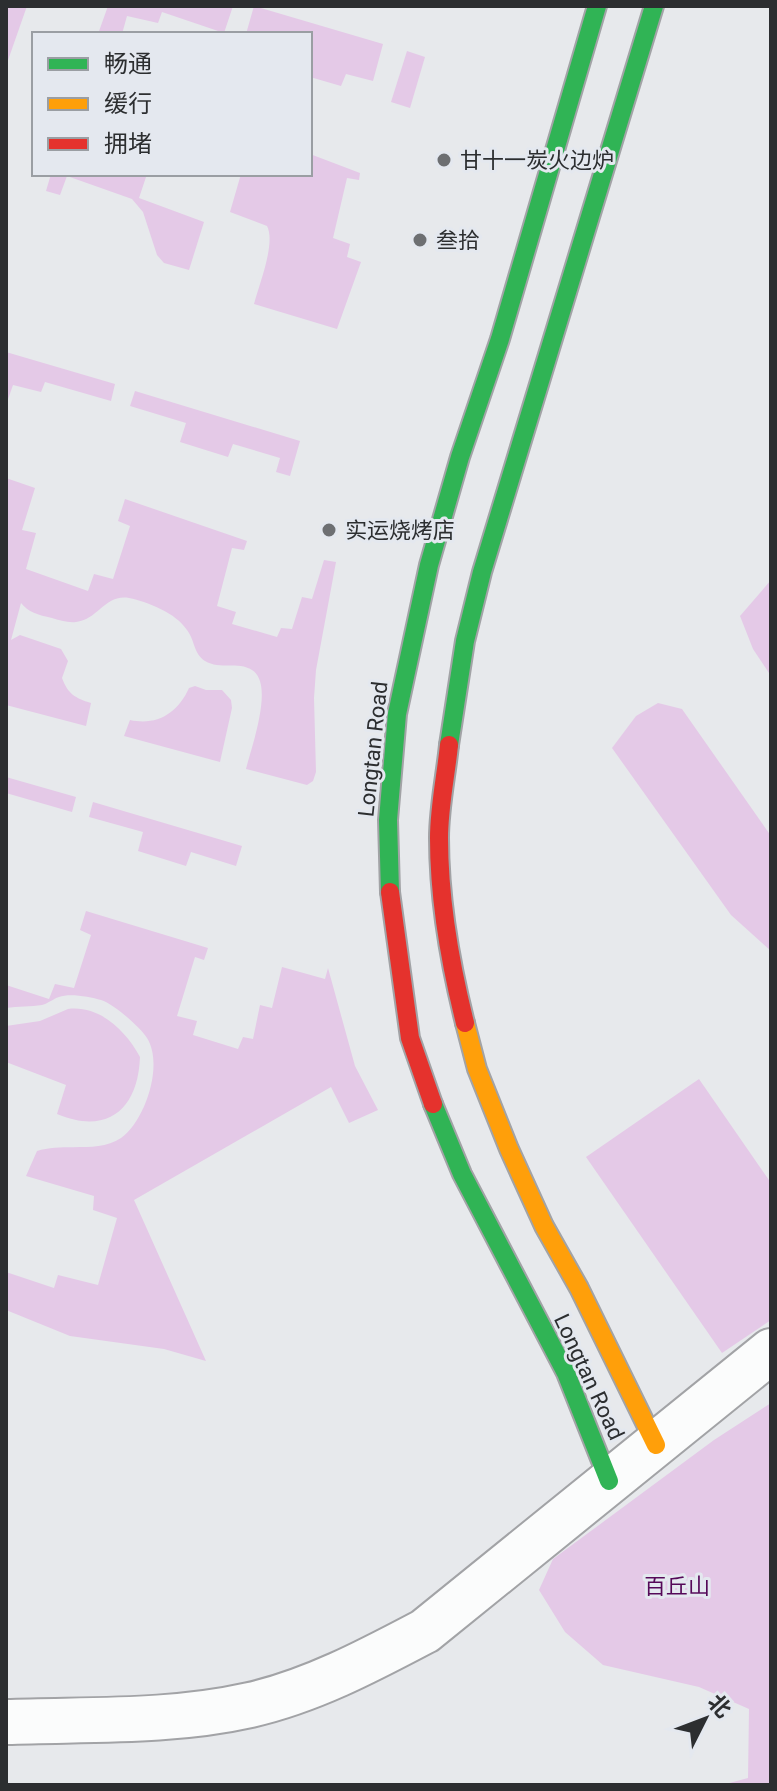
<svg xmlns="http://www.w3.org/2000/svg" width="777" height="1791" font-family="Roboto,'Noto Sans SC',sans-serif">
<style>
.green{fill:#e4c9e7}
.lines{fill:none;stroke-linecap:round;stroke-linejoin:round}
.street-casing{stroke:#a2a3a6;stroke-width:48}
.fast-casing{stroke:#a2a3a6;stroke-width:22}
.slow-casing{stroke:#a2a3a6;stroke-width:22}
.jam-casing{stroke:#a2a3a6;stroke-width:22}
.street{stroke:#fbfcfc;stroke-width:44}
.fast{stroke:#30b455;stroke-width:18}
.slow{stroke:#ff9f0a;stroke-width:18}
.jam{stroke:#e5322d;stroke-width:18}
.poi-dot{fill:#6d6f72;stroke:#e4e8ef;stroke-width:3}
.labels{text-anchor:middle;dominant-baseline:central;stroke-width:6;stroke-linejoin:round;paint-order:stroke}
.poi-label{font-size:22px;fill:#2c2e30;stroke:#e4e8ef;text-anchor:start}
.street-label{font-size:22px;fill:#2c2e30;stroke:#e4e8ef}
.park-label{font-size:22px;fill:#550959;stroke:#e4e8ef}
</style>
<rect width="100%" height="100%" fill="#e7e9ec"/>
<g class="green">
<path d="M 6,6 L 27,6 L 6,66 Z"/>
<path d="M 108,6 L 233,6 L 224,33 L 162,12 L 158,23 L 127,16 L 122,34 L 98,34 Z"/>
<path d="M 254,6 L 383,44 L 373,81 L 346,74 L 341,86 L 310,77 L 310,34 L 246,34 Z"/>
<path d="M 407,51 L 425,57 L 410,108 L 391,102 Z"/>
<path d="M 310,154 L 360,173 L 359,180 L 347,178 L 333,238 L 350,244 L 347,257 L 361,262 L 337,329 L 254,304 C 259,285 276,243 267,226 L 230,212 L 241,174 L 310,174 Z"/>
<path d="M 51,174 L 147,174 L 139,198 L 204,222 L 189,270 L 164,263 L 157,255 L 143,212 L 132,199 L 67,176 L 60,195 L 46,191 Z"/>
<path d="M 6,352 L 115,384 L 111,401 L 45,382 L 41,392 L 13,385 L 6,405 Z"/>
<path d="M 135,391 L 300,441 L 290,476 L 276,472 L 280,458 L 233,444 L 228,457 L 180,442 L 186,423 L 130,406 Z"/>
<path d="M 6,478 L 35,488 L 22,530 L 36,533 L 26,569 L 88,591 L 94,574 L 113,579 L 130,526 L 118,521 L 125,499 L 247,541 L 244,550 L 232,548 L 217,606 L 236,612 L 232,624 L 277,637 L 281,628 L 292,629 L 302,597 L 312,599 L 324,560 L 336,562 L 316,670 L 314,698 L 316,772 L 313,781 L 307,785 L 246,769 C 251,748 275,684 252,670 C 238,661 220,670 205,661 C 193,653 195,640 187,630 C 176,613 148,602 129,598 C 105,594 98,620 76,622 C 68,623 59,620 52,618 C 38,615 28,612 21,603 L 11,640 L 20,635 L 61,649 L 68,661 L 62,678 C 68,694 75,698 91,703 L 86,726 L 6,705 Z"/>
<path d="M 771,580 L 771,676 L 753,649 L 740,616 Z"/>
<path d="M 195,686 L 206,690 L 222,690 L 231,700 L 232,708 L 220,762 L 124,736 L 130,720 C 157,726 178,713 189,688 Z"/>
<path d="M 658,703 L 682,709 L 771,836 L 771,951 L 731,915 L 612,748 L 636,716 Z"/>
<path d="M 6,777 L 76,797 L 72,812 L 6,793 Z"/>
<path d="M 93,802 L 242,846 L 236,866 L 191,852 L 186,866 L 138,851 L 143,832 L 89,817 Z"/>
<path d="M 86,911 L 208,948 L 204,960 L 195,957 L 177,1016 L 197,1021 L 193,1035 L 238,1049 L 243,1037 L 253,1039 L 260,1005 L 272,1008 L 282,967 L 325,979 L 328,968 L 355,1066 L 378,1110 L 349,1123 L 331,1087 L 134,1200 L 206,1361 L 164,1349 L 70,1336 L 6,1310 L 6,1272 L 54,1288 L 58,1275 L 98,1285 L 117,1218 L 93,1210 L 94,1196 L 26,1176 L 37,1151 C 63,1142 97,1154 121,1138 C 145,1121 164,1065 147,1038 C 140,1027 114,1004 101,1000 C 90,997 70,993 59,997 C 53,999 49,1003 42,1005 C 31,1007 18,1006 6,1008 L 6,985 L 49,999 L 55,984 L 74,988 L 91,935 L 80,930 Z"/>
<path d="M 68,1009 C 100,1005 126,1031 140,1057 C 138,1110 107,1135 57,1114 L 66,1085 L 6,1062 L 6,1026 L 40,1021 Z"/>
<path d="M 699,1079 L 771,1183 L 771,1320 L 722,1353 L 586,1157 Z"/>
<path d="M 771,1403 L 771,1785 L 722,1785 L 748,1778 L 749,1709 L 699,1687 L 603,1665 L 565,1632 L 539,1590 L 553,1559 L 714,1440 Z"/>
</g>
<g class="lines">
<defs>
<path id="street" d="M 6,1722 C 88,1719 170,1723 250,1705 C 312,1691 370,1660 425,1631 L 771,1351"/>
<g id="fast">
<path d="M 449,745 L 465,641 L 482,572 L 654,6"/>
<path d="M 390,892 L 388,820 L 397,714 L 429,565 L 460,457 L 500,339 L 597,6"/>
<path d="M 433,1104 L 462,1174 L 566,1373 L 609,1481"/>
</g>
<path id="slow" d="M 465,1023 L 477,1069 L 509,1149 L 544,1226 L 579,1288 L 656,1445"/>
<g id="jam">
<path d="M 449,745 C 446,775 439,807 439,838 C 439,899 450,963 465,1023"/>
<path d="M 390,892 L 410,1038 L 433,1104"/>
</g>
</defs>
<use href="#street" class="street-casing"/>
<use href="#fast" class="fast-casing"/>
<use href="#slow" class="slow-casing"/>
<use href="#jam" class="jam-casing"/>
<use href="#street" class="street"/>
<use href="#fast" class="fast"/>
<use href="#slow" class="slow"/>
<use href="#jam" class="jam"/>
</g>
<g class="poi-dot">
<circle cx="444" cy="160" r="8"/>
<circle cx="420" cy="240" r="8"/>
<circle cx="329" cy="530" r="8"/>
</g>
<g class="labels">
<g class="poi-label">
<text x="460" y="160">甘十一炭火边炉</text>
<text x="436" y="240">叁拾</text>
<text x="345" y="530">实运烧烤店</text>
</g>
<g class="street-label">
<text transform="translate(373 749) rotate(-84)">Longtan Road</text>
<text transform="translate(589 1377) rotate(65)">Longtan Road</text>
</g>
<g class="park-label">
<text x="677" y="1586">百丘山</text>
</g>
</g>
<rect width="777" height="1791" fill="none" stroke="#2c2e30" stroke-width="16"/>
<rect x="32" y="32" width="280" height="144" fill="#e4e8ef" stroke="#9a9ea3" stroke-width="2"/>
<rect x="48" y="58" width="40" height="12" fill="#30b455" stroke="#9a9ea3" stroke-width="2"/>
<text x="104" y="72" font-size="24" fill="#2c2e30">畅通</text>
<rect x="48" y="98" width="40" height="12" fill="#ff9f0a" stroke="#9a9ea3" stroke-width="2"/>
<text x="104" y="112" font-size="24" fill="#2c2e30">缓行</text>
<rect x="48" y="138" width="40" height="12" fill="#e5322d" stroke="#9a9ea3" stroke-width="2"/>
<text x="104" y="152" font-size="24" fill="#2c2e30">拥堵</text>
<g transform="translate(705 1719) rotate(48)" stroke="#e4e8ef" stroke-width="6" paint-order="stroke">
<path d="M0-6L14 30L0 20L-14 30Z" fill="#2c2e30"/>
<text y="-12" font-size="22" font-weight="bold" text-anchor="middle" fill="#2c2e30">北</text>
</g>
</svg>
